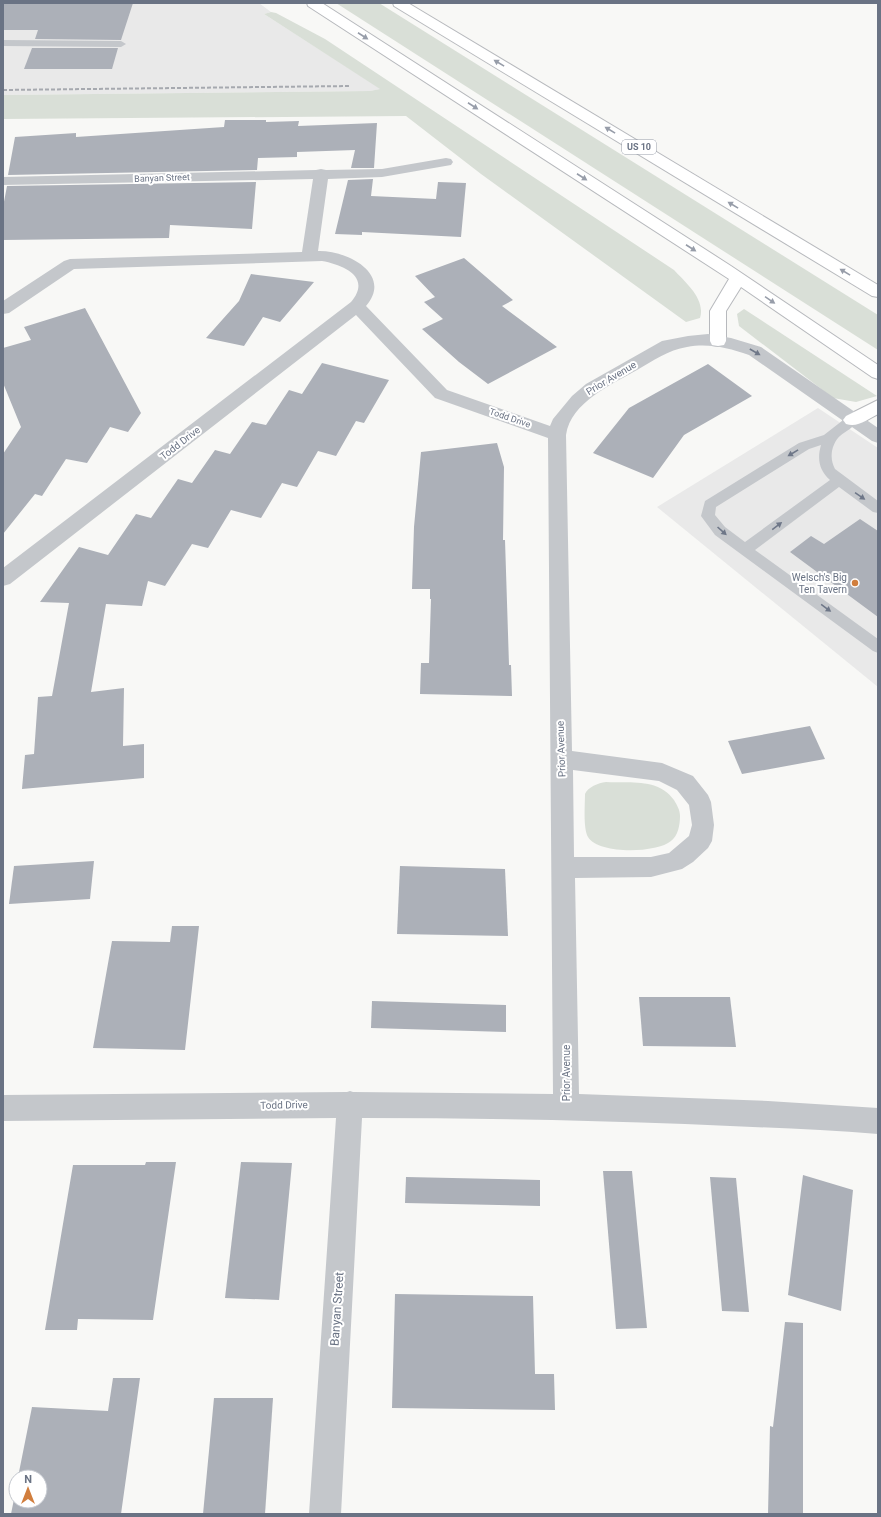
<svg xmlns="http://www.w3.org/2000/svg" width="881" height="1517" font-family="Roboto,sans-serif">
<style>
.built{fill:#e9e9e9}
.green{fill:#d9dfd7}
.building{fill:#acb0b8}
.lines{fill:none;stroke-linecap:round;stroke-linejoin:round}
.trunk-casing{stroke:#b7b9bd;stroke-width:2}
.motorway-casing{stroke:#b7b9bd;stroke-width:2}
.service{fill:#c4c7cb;fill-rule:evenodd}
.minor{fill:#c4c7cb;fill-rule:evenodd}
.trunk{fill:#fff;fill-rule:evenodd}
.motorway{fill:#fff;fill-rule:evenodd}
.rail{stroke:#a6a9af;stroke-width:2;stroke-dasharray:4 2;stroke-linecap:butt}
.oneway{fill:#979da9}
.oneway2{fill:#6e7788}
.poi-dot{fill:#d17e3d;stroke:#fff;stroke-width:1.5}
.labels{text-anchor:middle;dominant-baseline:central;stroke-width:4;stroke-linejoin:round;paint-order:stroke}
.shield{fill:#fff;stroke:#979da9;stroke-width:1}
.shield-label{font-size:9px;font-weight:bold;fill:#6a7384}
.far-street-label{font-size:9px;fill:#6a7384;stroke:#fff}
.street-label{font-size:10px;fill:#6a7384;stroke:#fff}
.poi-label{font-size:10px;fill:#6a7384;stroke:#fff;text-anchor:end}
.near-street-label{font-size:12px;fill:#6a7384;stroke:#fff}
</style>
<rect width="100%" height="100%" fill="#f8f8f6"/>
<g class="built">
<path d="M 3,3 L 259,3 L 271,12 L 264,14 L 381,89 L 370,91 L 3,95 Z"/>
<path d="M 818,408 L 878,448 L 878,687 L 657,507 Z"/>
</g>
<g class="green">
<path d="M 336,3 L 379,3 L 878,315 L 878,350 Z"/>
<path d="M 271,12 L 276,13 L 325,39 L 674,270 C 685,282 706,299 700,318 L 686,322 L 481,174 L 406,116 L 3,119 L 3,95 L 370,91 L 380,89 L 264,14 Z"/>
<path d="M 744,309 L 877,396 L 856,402 L 833,398 L 739,326 L 737,314 Z"/>
<path d="M 606,782 C 629,783 659,778 674,800 C 677,805 680,810 680,816 C 680,825 678,836 671,841 C 657,853 599,855 588,837 C 583,828 585,805 585,794 C 588,787 598,783 606,782 Z"/>
</g>
<g class="building">
<path d="M 3,3 L 133,3 L 121,40 L 35,39 L 38,30 L 3,30 Z"/>
<path d="M 32,48 L 118,48 L 112,69 L 24,69 Z"/>
<path d="M 225,120 L 266,120 L 266,122 L 299,121 L 298,126 L 377,123 L 374,168 L 351,168 L 355,150 L 297,152 L 297,157 L 258,158 L 257,170 L 8,175 L 15,137 L 76,133 L 76,137 L 224,127 Z"/>
<path d="M 373,179 L 371,196 L 436,199 L 438,182 L 466,183 L 461,237 L 362,232 L 362,235 L 335,234 L 348,180 Z"/>
<path d="M 256,182 L 252,229 L 170,225 L 169,238 L 3,240 L 3,207 L 7,186 Z"/>
<path d="M 464,258 L 513,300 L 502,306 L 557,347 L 488,384 L 459,362 L 422,329 L 443,319 L 424,302 L 435,297 L 415,276 Z"/>
<path d="M 251,274 L 314,282 L 280,322 L 263,317 L 244,346 L 206,338 L 239,301 Z"/>
<path d="M 85,308 L 141,413 L 128,432 L 110,427 L 87,463 L 66,459 L 42,496 L 35,494 L 3,534 L 3,454 L 21,427 L 3,383 L 3,348 L 31,340 L 24,327 Z"/>
<path d="M 322,363 L 389,380 L 364,423 L 356,421 L 336,456 L 318,451 L 297,487 L 282,483 L 261,518 L 231,510 L 208,548 L 192,544 L 165,586 L 148,581 L 142,606 L 106,604 L 91,692 L 124,688 L 123,746 L 144,744 L 144,778 L 22,789 L 25,755 L 34,754 L 38,697 L 52,696 L 69,603 L 40,602 L 79,547 L 108,555 L 136,514 L 151,518 L 178,479 L 192,483 L 215,450 L 230,454 L 252,422 L 266,425 L 289,390 L 302,394 Z"/>
<path d="M 708,364 L 752,396 L 684,435 L 653,478 L 593,453 L 629,408 Z"/>
<path d="M 497,443 L 504,467 L 503,540 L 505,540 L 509,665 L 511,665 L 512,696 L 420,694 L 421,663 L 429,663 L 431,599 L 430,599 L 430,589 L 412,589 L 414,527 L 421,452 Z"/>
<path d="M 860,519 L 878,531 L 878,617 L 790,552 L 811,536 L 824,544 Z"/>
<path d="M 810,726 L 825,759 L 742,774 L 728,741 Z"/>
<path d="M 94,861 L 90,899 L 9,904 L 14,866 Z"/>
<path d="M 400,866 L 505,869 L 508,936 L 397,934 Z"/>
<path d="M 172,926 L 199,926 L 185,1050 L 93,1048 L 112,941 L 170,942 Z"/>
<path d="M 639,997 L 730,997 L 736,1047 L 643,1046 Z"/>
<path d="M 372,1001 L 506,1005 L 506,1032 L 371,1028 Z"/>
<path d="M 146,1162 L 176,1162 L 153,1320 L 78,1319 L 77,1330 L 45,1330 L 73,1165 L 145,1165 Z"/>
<path d="M 241,1162 L 292,1163 L 279,1300 L 225,1298 Z"/>
<path d="M 603,1171 L 632,1171 L 647,1328 L 616,1329 Z"/>
<path d="M 803,1175 L 853,1190 L 841,1311 L 788,1295 Z"/>
<path d="M 406,1177 L 540,1180 L 540,1206 L 405,1203 Z"/>
<path d="M 710,1177 L 736,1178 L 749,1312 L 722,1311 Z"/>
<path d="M 395,1294 L 533,1296 L 535,1374 L 554,1374 L 555,1410 L 392,1408 Z"/>
<path d="M 785,1322 L 803,1323 L 803,1514 L 768,1514 L 770,1426 L 773,1427 Z"/>
<path d="M 113,1378 L 140,1378 L 121,1514 L 11,1514 L 16,1489 L 16,1501 L 40,1501 L 40,1477 L 18,1477 L 32,1407 L 108,1411 Z"/>
<path d="M 214,1398 L 273,1398 L 265,1514 L 203,1514 Z"/>
</g>
<g class="lines">
<defs>
<g id="trunk">
<path d="M 307,3 L 322,3 L 731,266 L 878,365 L 878,379 L 872,377 L 741,287 L 726,311 L 726,341 L 724,345 L 718,346 L 712,345 L 710,341 L 710,311 L 729,279 L 308,6 Z"/>
<path d="M 878,400 L 878,414 C 868,419 858,428 846,424 L 843,420 L 846,416 Z"/>
</g>
<path id="motorway" d="M 393,3 L 408,3 L 878,285 L 878,297 L 872,296 L 394,6 Z"/>
</defs>
<use href="#trunk" class="trunk-casing"/>
<use href="#motorway" class="motorway-casing"/>
<g class="service">
<path d="M 3,40 L 121,41 L 126,44 L 121,47 L 3,46 Z"/>
<path d="M 852,416 L 857,417 L 858,420 C 850,434 837,430 832,451 C 831,458 832,463 835,469 L 878,501 L 878,513 L 873,512 L 839,487 L 755,550 L 878,639 L 878,653 L 873,651 L 715,535 L 701,516 L 705,501 L 799,443 L 824,435 L 847,417 ZM 821,445 C 817,459 819,470 830,480 L 745,542 L 725,527 L 715,515 L 716,507 L 809,449 Z"/>
</g>
<path class="minor" d="M 446,158 L 451,159 L 453,162 L 451,165 L 382,177 L 328,179 L 318,251 C 345,250 394,273 366,306 L 447,390 L 550,426 L 553,419 L 572,396 L 586,384 L 662,341 L 688,336 L 708,334 L 731,338 L 761,347 L 878,428 L 878,443 L 872,441 L 749,355 C 728,348 709,343 687,347 C 668,350 653,361 637,370 C 611,385 571,402 566,435 L 572,751 L 662,763 L 693,776 L 708,795 L 711,802 L 714,825 L 712,841 L 708,848 L 693,862 L 682,869 L 651,877 L 575,878 L 579,1094 L 768,1101 L 878,1108 L 878,1134 C 814,1129 750,1127 685,1124 C 578,1120 470,1118 362,1118 L 341,1514 L 309,1514 L 336,1118 L 3,1121 L 3,1095 L 347,1092 L 350,1091 L 353,1092 L 553,1094 L 548,438 L 435,398 L 356,315 L 10,584 L 3,586 L 3,568 L 351,302 C 372,277 344,265 322,261 L 74,269 L 9,313 L 3,314 L 3,301 L 64,261 L 70,259 L 302,252 L 313,179 L 3,185 L 3,177 L 316,170 L 321,169 L 326,170 L 382,169 ZM 573,770 L 659,781 L 677,790 L 689,805 L 692,825 L 689,836 L 669,853 L 651,857 L 574,857 Z"/>
<use href="#trunk" class="trunk"/>
<use href="#motorway" class="motorway"/>
<path class="rail" d="M 3,90 L 350,86"/>
</g>
<defs><path id="oneway-solid" d="M-6-.8H1V-3.2L6.5 0L1 3.2V.8H-6Z"/></defs>
<g class="oneway">
<use href="#oneway-solid" transform="translate(363 36) rotate(33)"/>
<use href="#oneway-solid" transform="translate(499 63) rotate(-149)"/>
<use href="#oneway-solid" transform="translate(473 106) rotate(33)"/>
<use href="#oneway-solid" transform="translate(610 130) rotate(-149)"/>
<use href="#oneway-solid" transform="translate(582 177) rotate(33)"/>
<use href="#oneway-solid" transform="translate(733 205) rotate(-149)"/>
<use href="#oneway-solid" transform="translate(691 248) rotate(33)"/>
<use href="#oneway-solid" transform="translate(845 272) rotate(-149)"/>
<use href="#oneway-solid" transform="translate(770 300) rotate(34)"/>
</g>
<g class="oneway2">
<use href="#oneway-solid" transform="translate(755 352) rotate(30)"/>
<use href="#oneway-solid" transform="translate(793 453) rotate(149)"/>
<use href="#oneway-solid" transform="translate(860 496) rotate(34)"/>
<use href="#oneway-solid" transform="translate(777 526) rotate(-37)"/>
<use href="#oneway-solid" transform="translate(722 531) rotate(42)"/>
<use href="#oneway-solid" transform="translate(826 608) rotate(36)"/>
</g>
<circle class="poi-dot" cx="855" cy="583" r="4"/>
<g class="labels">
<rect class="shield" x="622" y="140" width="34" height="14" rx="3"/>
<g class="shield-label">
<text x="639" y="147">US 10</text>
</g>
<g class="far-street-label">
<text transform="translate(162 178) rotate(-2)">Banyan Street</text>
<text transform="translate(510 418) rotate(19)">Todd Drive</text>
</g>
<g class="street-label">
<text transform="translate(611 378) rotate(-31)">Prior Avenue</text>
<text transform="translate(180 443) rotate(-38)">Todd Drive</text>
<text transform="translate(561 749) rotate(-92)">Prior Avenue</text>
<text transform="translate(566 1073) rotate(-90)">Prior Avenue</text>
<text transform="translate(284 1105) rotate(-1)">Todd Drive</text>
</g>
<g class="poi-label">
<text x="847" y="577">Welsch's Big<tspan x="847" dy="12">Ten Tavern</tspan></text>
</g>
<g class="near-street-label">
<text transform="translate(337 1309) rotate(-86)">Banyan Street</text>
</g>
</g>
<rect width="881" height="1517" fill="none" stroke="#6a7384" stroke-width="8"/>
<g transform="translate(28 1489)"><circle r="19" fill="#ffffff" stroke="#c3c7ce"/>
<path d="M0-3L7 15L0 10L-7 15Z" fill="#d17e3d"/>
<text y="-6" font-size="11" font-weight="bold" text-anchor="middle" fill="#6a7384">N</text>
</g>
</svg>
